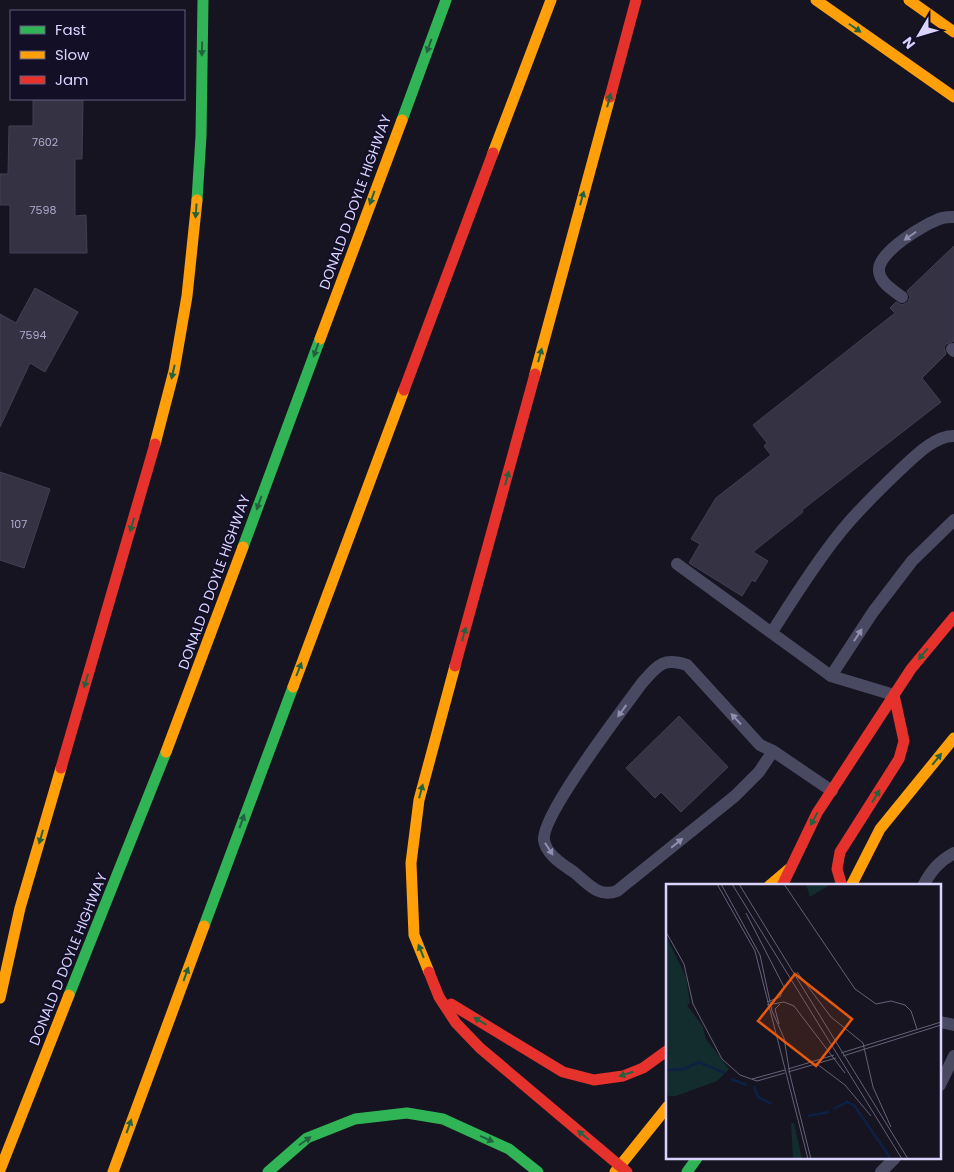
<svg xmlns="http://www.w3.org/2000/svg" width="954" height="1172" font-family="Poppins,sans-serif">
<style>
.building{fill:#343243;stroke:#433f54}
.lines{fill:none;stroke-linecap:round;stroke-linejoin:round}
.lane{stroke:#4a4962;stroke-width:12}
.fast{stroke:#30b455;stroke-width:11}
.slow{stroke:#ff9f0a;stroke-width:11}
.jam{stroke:#e5322d;stroke-width:11}
.oneway{fill:#22623e}
.oneway2{fill:#928eb0}
.labels{text-anchor:middle;dominant-baseline:central;stroke-width:4;stroke-linejoin:round;paint-order:stroke}
.number-label{font-size:11px;fill:#b0acd0}
.street-label{font-size:14px;fill:#d9d4ff;stroke:#130f26}
.inset-river{fill:none;stroke:#0d2144;stroke-width:2.5}
.inset-road{fill:none;stroke:#64617a;stroke-width:1}
.view{fill:#e8590c;fill-opacity:0.15;stroke:#e8590c;stroke-width:2.5}
.inset-edge{fill:none;stroke:#d9d4ff;stroke-width:2.5}
</style>
<rect width="100%" height="100%" fill="#161421"/>
<g class="building">
<path d="M 33,99 L 83,99 L 82,159 L 75,159 L 75,216 L 86,215 L 87,253 L 10,253 L 10,205 L 0,205 L 0,174 L 8,174 L 9,126 L 33,126 Z"/>
<path d="M 954,246 L 954,341 L 946,344 L 944,347 L 946,354 L 922,378 L 941,402 L 802,510 L 803,512 L 753,552 L 768,561 L 755,582 L 752,580 L 742,596 L 689,563 L 700,544 L 691,539 L 716,498 L 771,455 L 764,446 L 767,443 L 753,425 L 895,313 L 890,308 L 896,302 L 902,305 L 908,302 L 910,297 L 907,291 Z"/>
<path d="M 35,288 L 78,312 L 45,372 L 30,363 L 0,427 L 0,314 L 16,323 Z"/>
<path d="M 0,472 L 50,489 L 24,568 L 0,560 Z"/>
<path d="M 679,716 L 728,767 L 681,812 L 661,792 L 655,798 L 626,768 Z"/>
</g>
<g class="lines">
<g class="lane">
<path d="M 902,297 C 893,290 880,283 879,271 C 877,252 926,223 942,218 C 946,217 950,217 954,217"/>
<path d="M 952,349 L 954,351"/>
<path d="M 677,564 L 831,676 L 894,695"/>
<path d="M 772,632 C 793,599 814,565 839,534 C 857,511 879,490 900,470 C 913,458 935,435 954,436"/>
<path d="M 831,676 L 873,612 L 912,561 L 954,520"/>
<path d="M 773,751 L 759,772 L 735,796 L 617,891 C 599,898 588,884 575,873 C 564,865 546,855 544,840 C 541,815 624,708 642,683 C 658,665 663,657 687,665 L 760,745 L 773,751 L 832,791"/>
<path d="M 923,886 C 931,871 939,861 954,853"/>
<path d="M 940,1022 L 954,1025"/>
<path d="M 940,1085 L 954,1056"/>
<path d="M 881,1172 L 895,1158"/>
</g>
<g class="fast">
<path d="M 402,120 L 446,0"/>
<path d="M 197,200 L 201,136 L 203,0"/>
<path d="M 243,547 L 320,339"/>
<path d="M 204,926 L 293,687"/>
<path d="M 69,995 L 166,752"/>
<path d="M 268,1172 L 307,1138 L 355,1119 L 407,1113 L 443,1119 L 509,1149 L 538,1172"/>
<path d="M 687,1172 L 697,1158"/>
</g>
<g class="slow">
<path d="M 816,0 L 954,97"/>
<path d="M 909,0 L 954,32"/>
<path d="M 493,153 L 551,0"/>
<path d="M 320,339 L 402,120"/>
<path d="M 535,374 L 610,97"/>
<path d="M 155,444 L 174,371 L 187,296 L 197,200"/>
<path d="M 293,687 L 404,390"/>
<path d="M 166,752 L 243,547"/>
<path d="M 769,886 L 789,869"/>
<path d="M 851,886 L 880,829 L 954,738"/>
<path d="M 429,972 L 414,935 L 411,863 L 419,800 L 455,666"/>
<path d="M 0,998 L 20,908 L 61,768"/>
<path d="M 0,1170 L 69,995"/>
<path d="M 113,1172 L 204,926"/>
<path d="M 615,1172 L 668,1106"/>
</g>
<g class="jam">
<path d="M 610,97 L 636,0"/>
<path d="M 404,390 L 493,153"/>
<path d="M 455,666 L 535,374"/>
<path d="M 61,768 L 155,444"/>
<path d="M 782,886 L 817,813 L 911,669 L 954,617"/>
<path d="M 842,886 L 837,869 L 840,852 L 899,759 L 904,741 L 894,695"/>
<path d="M 429,972 L 439,997 L 456,1023 L 480,1048 L 627,1172"/>
<path d="M 451,1004 L 563,1072 L 594,1080 L 623,1076 L 643,1068 L 668,1050"/>
</g>
</g>
<defs><path id="oneway-solid" d="M-6-.8H1V-3.2L6.5 0L1 3.2V.8H-6Z" transform="scale(1.25)"/></defs>
<g class="oneway">
<use href="#oneway-solid" transform="translate(855 28) rotate(35)"/>
<use href="#oneway-solid" transform="translate(429 46) rotate(110)"/>
<use href="#oneway-solid" transform="translate(202 49) rotate(91)"/>
<use href="#oneway-solid" transform="translate(609 100) rotate(-75)"/>
<use href="#oneway-solid" transform="translate(372 198) rotate(110)"/>
<use href="#oneway-solid" transform="translate(582 198) rotate(-75)"/>
<use href="#oneway-solid" transform="translate(196 211) rotate(94)"/>
<use href="#oneway-solid" transform="translate(316 350) rotate(110)"/>
<use href="#oneway-solid" transform="translate(540 355) rotate(-75)"/>
<use href="#oneway-solid" transform="translate(173 372) rotate(103)"/>
<use href="#oneway-solid" transform="translate(507 478) rotate(-75)"/>
<use href="#oneway-solid" transform="translate(259 503) rotate(110)"/>
<use href="#oneway-solid" transform="translate(132 525) rotate(106)"/>
<use href="#oneway-solid" transform="translate(464 634) rotate(-75)"/>
<use href="#oneway-solid" transform="translate(923 654) rotate(130)"/>
<use href="#oneway-solid" transform="translate(299 669) rotate(-69)"/>
<use href="#oneway-solid" transform="translate(86 681) rotate(106)"/>
<use href="#oneway-solid" transform="translate(937 759) rotate(-51)"/>
<use href="#oneway-solid" transform="translate(421 791) rotate(-75)"/>
<use href="#oneway-solid" transform="translate(876 796) rotate(-58)"/>
<use href="#oneway-solid" transform="translate(814 819) rotate(118)"/>
<use href="#oneway-solid" transform="translate(242 821) rotate(-70)"/>
<use href="#oneway-solid" transform="translate(41 837) rotate(106)"/>
<use href="#oneway-solid" transform="translate(421 951) rotate(-112)"/>
<use href="#oneway-solid" transform="translate(186 974) rotate(-70)"/>
<use href="#oneway-solid" transform="translate(480 1021) rotate(-149)"/>
<use href="#oneway-solid" transform="translate(626 1074) rotate(163)"/>
<use href="#oneway-solid" transform="translate(129 1126) rotate(-70)"/>
<use href="#oneway-solid" transform="translate(583 1135) rotate(-140)"/>
<use href="#oneway-solid" transform="translate(487 1139) rotate(24)"/>
<use href="#oneway-solid" transform="translate(305 1141) rotate(-35)"/>
</g>
<g class="oneway2">
<use href="#oneway-solid" transform="translate(910 236) rotate(145)"/>
<use href="#oneway-solid" transform="translate(858 635) rotate(-57)"/>
<use href="#oneway-solid" transform="translate(622 711) rotate(126)"/>
<use href="#oneway-solid" transform="translate(736 719) rotate(-133)"/>
<use href="#oneway-solid" transform="translate(677 843) rotate(-39)"/>
<use href="#oneway-solid" transform="translate(549 849) rotate(57)"/>
</g>
<g class="labels">
<g class="number-label">
<text x="45" y="142">7602</text>
<text x="43" y="210">7598</text>
<text x="33" y="335">7594</text>
<text x="19" y="524">107</text>
</g>
<g class="street-label">
<text transform="translate(355 202) rotate(-70)">DONALD D DOYLE HIGHWAY</text>
<text transform="translate(214 582) rotate(-70)">DONALD D DOYLE HIGHWAY</text>
<text transform="translate(68 959) rotate(-68)">DONALD D DOYLE HIGHWAY</text>
</g>
</g>
<g transform="translate(666 884)">
<rect width="275" height="275" fill="#161421"/>
<path d="M 140,0 L 165,0 L 144,13 ZM 0,52 L 20,93 L 24,119 L 21,121 L 37,143 L 40,155 L 63,185 L 51,197 L 10,212 L 2,212 L 0,202 ZM 125,239 L 128,239 L 136,275 L 127,275 Z" fill="#132c2d"/>
<path class="inset-river" d="M 0,186 L 18,185 L 33,178 L 59,189M 65,195 L 81,201M 88,202 L 92,213 L 106,220M 168,225 L 181,218 L 188,221 L 225,275M 142,232 L 163,228"/>
<path class="inset-road" d="M 51,0 L 89,67 L 142,275M 55,0 L 94,71 L 106,127 L 118,154 L 124,191 L 145,275M 66,0 L 236,275M 73,0 L 242,275M 118,0 L 189,105 L 210,120 L 225,117 L 239,121 L 245,127 L 251,145M 80,29 L 118,103 L 114,113 L 101,118M 0,48 L 18,80 L 27,120 L 56,175 L 74,191 L 91,197 L 119,189M 131,88 L 165,133 L 197,159 L 207,203 L 225,243M 101,121 L 118,118 L 128,122 L 179,189M 113,140 L 109,125 L 114,120M 175,169 L 275,138M 177,172 L 275,141M 151,180 L 179,201 L 205,232M 122,185 L 168,171M 122,188 L 170,174M 86,195 L 119,186"/>
<path class="view" d="M 129,90 L 186,135 L 150,182 L 92,137 Z"/>
<rect width="275" height="275" class="inset-edge"/>
</g>
<rect x="10" y="10" width="175" height="90" fill="#130f26" stroke="#625e7d"/>
<rect x="20" y="26" width="25" height="8" fill="#30b455" stroke="#625e7d"/>
<text x="55" y="35" font-size="15" fill="#d9d4ff">Fast</text>
<rect x="20" y="51" width="25" height="8" fill="#ff9f0a" stroke="#625e7d"/>
<text x="55" y="60" font-size="15" fill="#d9d4ff">Slow</text>
<rect x="20" y="76" width="25" height="8" fill="#e5322d" stroke="#625e7d"/>
<text x="55" y="85" font-size="15" fill="#d9d4ff">Jam</text>
<g transform="translate(919 35) rotate(232)" stroke="#130f26" stroke-width="4" paint-order="stroke">
<path d="M0-4L9 19L0 12L-9 19Z" fill="#d9d4ff"/>
<text y="-8" font-size="14" font-weight="bold" text-anchor="middle" fill="#d9d4ff">N</text>
</g>
</svg>
